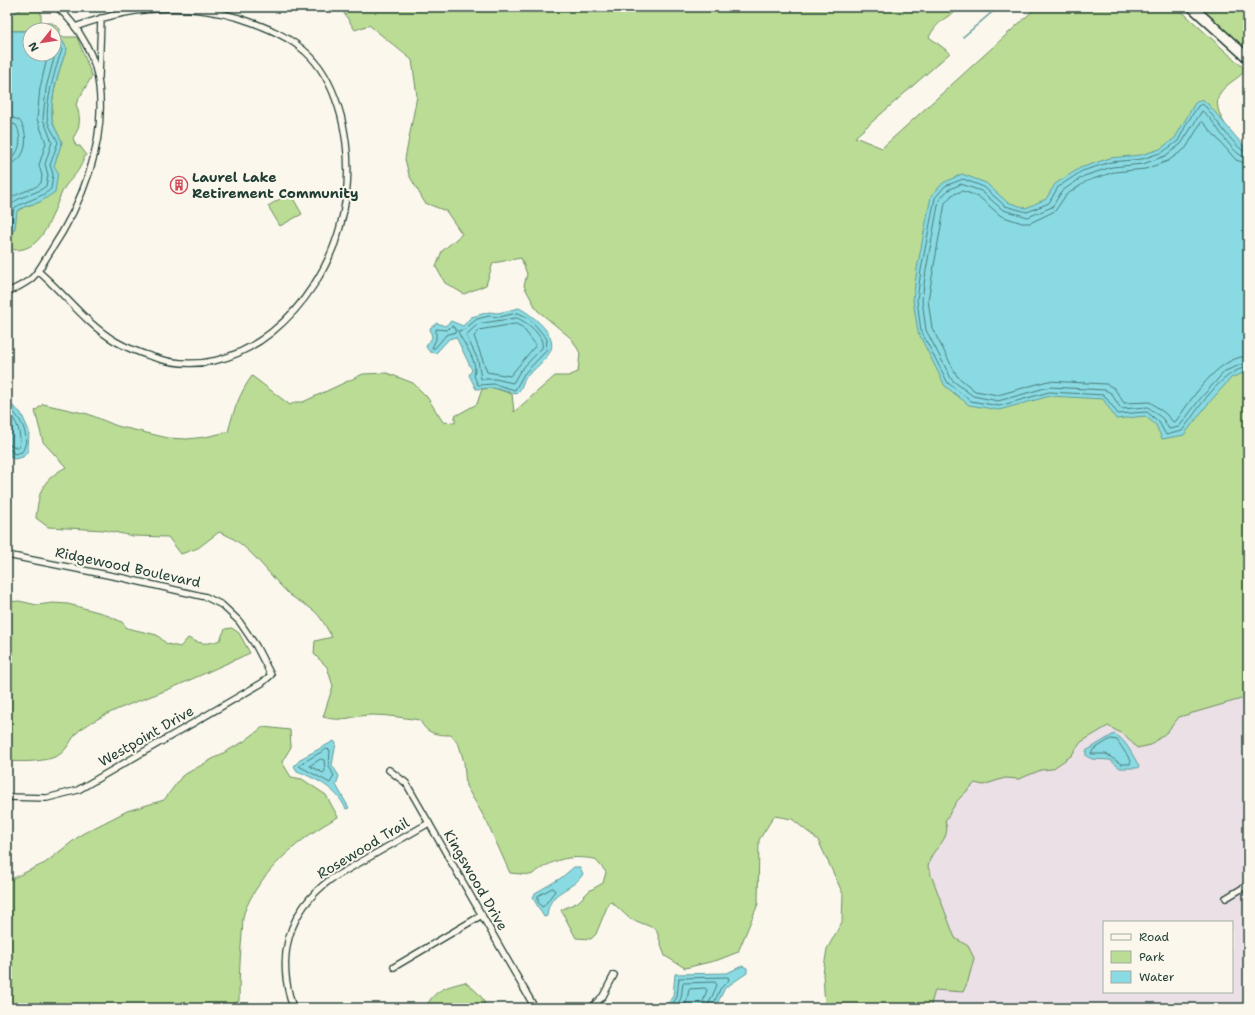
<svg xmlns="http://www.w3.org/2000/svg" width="1255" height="1015" font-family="'Shantell Sans',sans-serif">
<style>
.built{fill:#eae0e5;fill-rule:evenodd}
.green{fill:#bbdc95;stroke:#6d8c64}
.water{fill:#89dae2;stroke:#5f9b9c}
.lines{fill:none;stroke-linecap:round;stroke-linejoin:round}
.shore{stroke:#497c7a;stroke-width:1}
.stream{stroke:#5f9b9c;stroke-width:1.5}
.minor-casing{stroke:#1f3d34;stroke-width:8}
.primary-casing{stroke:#1f3d34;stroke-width:12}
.minor{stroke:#fbf7ec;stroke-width:5.5}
.primary{stroke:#fbf7ec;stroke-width:9}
.labels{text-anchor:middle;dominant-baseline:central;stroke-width:4;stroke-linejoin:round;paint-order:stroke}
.poi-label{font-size:14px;font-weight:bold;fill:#1f3d34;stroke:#fbf7ec;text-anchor:start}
.street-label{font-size:14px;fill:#1f3d34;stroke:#fbf7ec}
</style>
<rect width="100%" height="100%" fill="#fbf7ec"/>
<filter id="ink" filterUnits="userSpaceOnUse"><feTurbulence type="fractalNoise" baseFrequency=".025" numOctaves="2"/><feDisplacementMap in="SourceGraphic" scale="8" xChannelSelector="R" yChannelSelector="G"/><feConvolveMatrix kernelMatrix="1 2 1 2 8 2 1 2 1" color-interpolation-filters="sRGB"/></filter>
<g filter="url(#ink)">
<path class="built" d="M 1248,654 L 1248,1008 L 930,1008 L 940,969 L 894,875 L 981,762 ZM 1104,922 L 1232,922 L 1232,992 L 1104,992 Z"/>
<g class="green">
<path d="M 26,7 L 32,7 L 41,11 L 41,23 L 52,23 L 60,29 L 60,37 L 77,37 L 92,76 L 76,104 C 81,118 81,126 73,138 L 76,146 L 80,146 L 86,154 C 83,161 80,169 74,176 C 70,181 66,184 63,190 C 51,214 44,257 7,249 L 7,239 L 15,228 L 16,211 L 26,206 L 40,202 L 62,142 C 59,135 53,126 52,119 C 50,100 59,67 67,49 L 60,37 L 54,34 L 54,30 L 7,31 L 7,11 L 14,13 Z"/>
<path d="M 340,7 L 966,7 C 950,14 937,21 929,37 L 950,53 L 855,137 L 882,148 L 1037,7 L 1177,7 L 1246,70 C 1238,79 1227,83 1220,93 C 1209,112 1236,139 1248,151 L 1248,697 L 1179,717 L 1167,732 L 1151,745 L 1137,748 L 1126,736 L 1108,726 L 1081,742 L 1071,756 L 1052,769 L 1041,770 L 1019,779 L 1005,778 L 983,785 L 975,783 L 957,801 L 945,821 C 951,837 939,844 932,855 C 930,858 929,863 928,867 L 955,938 L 968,946 L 974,958 L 968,981 L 963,992 L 935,990 L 930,1008 L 825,1008 L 823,973 L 827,949 L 842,922 L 843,894 L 818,840 L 792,819 L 774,816 L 759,840 L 758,904 L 738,952 L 718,960 L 685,968 L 665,956 L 656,929 L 629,918 L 613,903 L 609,902 L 596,934 L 591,939 L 576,938 L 561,910 L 578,902 L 589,891 L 603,883 L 606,872 L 595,859 C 566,855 555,859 531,875 L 510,873 L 487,822 L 466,786 L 464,762 L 459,745 L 451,735 C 437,735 426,734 420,720 C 404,718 388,715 372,715 C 352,715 344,723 323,717 L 333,686 L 327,667 L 314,654 L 315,641 L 332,637 C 327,629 321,616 313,610 C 306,604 297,601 290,595 C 268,575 249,542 219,532 L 198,548 L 181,554 L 168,537 L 133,536 L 104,530 L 48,527 L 36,518 C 39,491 41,481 66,467 L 43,442 L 35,411 L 43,404 L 88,414 L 117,426 L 168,438 L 187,439 L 205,437 L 228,432 C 233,412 240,392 252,376 L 290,405 L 295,402 L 303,402 L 363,374 L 387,373 L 413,383 L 427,397 L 443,422 L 455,423 L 455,416 L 477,404 L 482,389 L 494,388 L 512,394 L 514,412 L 555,376 L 568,376 L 578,372 L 580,353 L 572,339 L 537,310 L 524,286 L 527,274 L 521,258 L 493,263 L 486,285 L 464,294 L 445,283 L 436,267 L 442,251 L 462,234 L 446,211 L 425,203 L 409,175 L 405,159 L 417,96 L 412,60 L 369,25 L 355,30 Z"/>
<path d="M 1199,7 L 1248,7 L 1248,52 Z"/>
<path d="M 290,193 L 302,214 L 280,226 L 268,206 Z"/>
<path d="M 19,601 L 37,605 L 53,603 L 68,604 L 102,613 L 122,622 L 127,628 L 157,635 L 167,644 L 180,647 L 188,638 C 200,644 207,645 220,640 L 225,629 L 232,628 L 239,633 L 250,653 C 227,663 204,674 181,684 C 148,699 111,708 81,729 C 70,737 68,754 52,758 C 38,762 22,762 7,761 L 7,602 Z"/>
<path d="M 263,727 L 290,730 L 291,747 L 282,762 L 291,777 L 302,779 L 326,795 L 338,817 C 301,837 259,872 244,913 C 242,919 243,928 242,934 C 240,957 239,979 239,1001 L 226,1008 L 7,1008 L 7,881 L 45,863 L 82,834 L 127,811 L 164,800 L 182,776 L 243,742 Z"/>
<path d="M 465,982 C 472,988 486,997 485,1008 L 425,1008 C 435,989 446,987 465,982 Z"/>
</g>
<g class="water">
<path d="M 7,31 L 30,31 L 30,54 L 54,54 L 54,34 L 60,37 L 67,49 C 59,67 50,100 52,119 C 53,126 59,135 62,142 L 54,166 L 58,172 L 55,192 L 40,202 L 26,206 L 17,211 L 15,228 L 7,239 L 7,152 L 11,135 L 7,128 Z"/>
<path d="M 1202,99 L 1208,104 L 1248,151 L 1248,371 L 1231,378 L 1207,405 L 1184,435 L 1162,439 L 1156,425 L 1145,416 L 1116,419 L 1103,399 L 1050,396 L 999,410 L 969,405 L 945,386 L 918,332 L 913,300 L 917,269 L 931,196 L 943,183 L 962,174 L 986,183 L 1007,202 L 1026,208 L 1046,199 L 1055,184 L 1080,168 L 1110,158 L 1141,155 L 1160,149 L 1175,138 L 1195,103 Z"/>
<path d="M 519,308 C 531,314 559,335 550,352 C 546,359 534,370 527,376 C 522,382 522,390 516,394 L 494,388 L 476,389 L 469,375 L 472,370 L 456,337 L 449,339 L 436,353 L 430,352 L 426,347 L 427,344 L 432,338 L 430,328 L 437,323 L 445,326 L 451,321 L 463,326 L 471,317 L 475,316 L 489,312 L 498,313 Z"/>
<path d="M 7,401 L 21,413 L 29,431 L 28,451 L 23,457 L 14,459 L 10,457 L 7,448 Z"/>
<path d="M 1114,734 C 1125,738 1133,756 1139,766 L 1138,768 L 1120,768 L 1110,760 L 1092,759 L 1086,756 L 1086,751 Z"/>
<path d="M 334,741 L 336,743 L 332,765 L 339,776 L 336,785 L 349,808 L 346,809 C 336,788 318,780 297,771 L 294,766 L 302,758 Z"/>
<path d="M 574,867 L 580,867 L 583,874 C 572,892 549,889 547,916 L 544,917 L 533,898 L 535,893 L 561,878 Z"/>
<path d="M 742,966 L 747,968 L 747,973 L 725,988 L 715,1008 L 665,1008 L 673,996 L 675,974 L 727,973 Z"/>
</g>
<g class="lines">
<g class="shore">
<path d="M 7,116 L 19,120 C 30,133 28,163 7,164"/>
<path d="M 7,122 L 16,125 C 22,135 22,157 7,158"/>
<path d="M 1248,153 C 1238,152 1213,116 1206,107 L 1202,104 L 1198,106 L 1187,123 L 1178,141 L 1163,152 L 1142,159 L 1111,162 L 1082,171 L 1058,187 L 1049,203 L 1027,212 L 1005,206 L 984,187 L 963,179 L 945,186 L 935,198 L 921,270 L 917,300 L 921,331 L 948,383 L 971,401 L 999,406 L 1049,392 L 1104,395 L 1118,414 L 1147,412 L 1159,422 L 1166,435 L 1182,431 C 1197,411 1221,370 1248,367"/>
<path d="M 1248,158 C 1231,157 1216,120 1202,111 L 1181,144 L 1165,156 L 1143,164 L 1112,167 L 1084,176 L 1062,191 L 1052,207 L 1028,217 L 1003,210 L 981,191 L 961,184 L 948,190 L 939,200 L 926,270 L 922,300 L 926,330 L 952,380 L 973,396 L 998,401 L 1049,387 L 1105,390 L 1111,393 L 1121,409 L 1148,407 L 1163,419 L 1169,429 L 1179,427 L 1200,399 L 1225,371 L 1248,362"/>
<path d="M 1248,164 L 1236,160 L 1202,121 L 1186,148 L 1168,161 L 1145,169 L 1114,172 L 1087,181 L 1066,195 L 1055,211 L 1030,223 L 1022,223 L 1001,216 L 978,196 L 962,191 L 952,195 L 945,203 L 928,300 L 932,328 L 957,376 L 975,391 L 998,395 L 1048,381 L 1106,384 L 1114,388 L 1124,403 L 1150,402 L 1166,414 L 1173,422 L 1176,421 C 1192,399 1217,357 1248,356"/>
<path d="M 7,200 C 18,192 32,191 41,183 L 42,176 L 39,165 L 46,143 L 37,119 L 40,88 L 48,54"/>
<path d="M 7,215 C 9,195 34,197 46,186 L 48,175 L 45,164 L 52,142 L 43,119 L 46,88 L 56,51 L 54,46"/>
<path d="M 7,232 L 11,227 L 14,208 C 26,200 40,199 51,189 L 53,174 L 50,165 L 58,142 C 55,135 50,129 48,122 C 44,107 56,65 62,50 L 54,38"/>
<path d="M 518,313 L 529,318 L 547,339 L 546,351 L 524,374 L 515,390 L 494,384 L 478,385 L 474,376 C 479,360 462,343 458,331 L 465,329 L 477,319 L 489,316 L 499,317 Z"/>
<path d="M 517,318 C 527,322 545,336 542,348 L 520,371 L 513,383 L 495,379 L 481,379 L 478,360 L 466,335 L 478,324 Z"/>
<path d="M 516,324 L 522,327 L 536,345 L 510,376 L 487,372 L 474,336 L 480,330 Z"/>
<path d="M 452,326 L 456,329 L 456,332 L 446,335 L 435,348 L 432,348 L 436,339 L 436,329 L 446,330 Z"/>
<path d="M 7,406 C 20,416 32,436 22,452 L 14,454 L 11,450 L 7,449"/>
<path d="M 7,412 C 18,421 22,434 19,448 L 7,444"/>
<path d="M 1111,739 L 1117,740 L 1131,761 L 1130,764 L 1121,764 L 1106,754 L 1091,754 L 1093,750 Z"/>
<path d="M 327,749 L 330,750 L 329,766 L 334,776 L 330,783 L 299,766 L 304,762 Z"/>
<path d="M 321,759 L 324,760 L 325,771 L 323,773 L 310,766 Z"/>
<path d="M 553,888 L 555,891 L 544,906 L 542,907 L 538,902 L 538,896 Z"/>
<path d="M 670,1008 L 677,997 L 679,978 L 728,977 L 729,980 L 720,989 L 712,1008"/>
<path d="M 676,1008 L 681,998 L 683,983 L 715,982 L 717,985 L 707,1008"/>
<path d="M 683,1008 L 687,1000 L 689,989 L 705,988 L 707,990 L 701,1008"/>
</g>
<path class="stream" d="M 963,37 L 998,7"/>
<defs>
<g id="minor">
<path d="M 99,77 L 101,18"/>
<path d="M 38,271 C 64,293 85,323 115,341 C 127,348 140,353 153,357 C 240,387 319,305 340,227 C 350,190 350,152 341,116 C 335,94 327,74 311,57 C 292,37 264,26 239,18 C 183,1 129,7 75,27"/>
<path d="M 7,292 C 15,289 24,284 31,279 C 39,272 44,261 50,252 C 82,204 106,144 99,86 C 96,57 79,26 57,7"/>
<path d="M 7,555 L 123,578 L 206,597 L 222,605 L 239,621 L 256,646 L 271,675 L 262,683 L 78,790 L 47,798 L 7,797"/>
<path d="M 389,770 L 406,783 L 535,1008"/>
<path d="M 1226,898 L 1248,885"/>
<path d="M 394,967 L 482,915"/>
<path d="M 293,1008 C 276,957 287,912 331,879 L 429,823"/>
<path d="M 591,1008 L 603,996 L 614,975"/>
</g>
<path id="primary" d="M 1192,7 L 1248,58"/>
</defs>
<use href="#minor" class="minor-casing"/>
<use href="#primary" class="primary-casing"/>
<use href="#minor" class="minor"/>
<use href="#primary" class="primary"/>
</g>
</g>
<defs>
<symbol id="building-ring" viewBox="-11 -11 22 22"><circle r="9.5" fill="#fbf7ec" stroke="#d1495b" stroke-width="1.5"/><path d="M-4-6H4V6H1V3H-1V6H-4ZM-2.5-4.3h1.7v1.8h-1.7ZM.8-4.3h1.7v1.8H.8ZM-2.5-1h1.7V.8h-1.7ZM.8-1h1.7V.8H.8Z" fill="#d1495b"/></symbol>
</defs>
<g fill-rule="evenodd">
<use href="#building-ring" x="169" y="175" width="20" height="20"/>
</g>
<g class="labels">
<g class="poi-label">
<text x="192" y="177">Laurel Lake<tspan x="192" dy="16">Retirement Community</tspan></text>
</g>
<g class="street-label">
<text transform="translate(128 567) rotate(12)">Ridgewood Boulevard</text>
<text transform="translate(146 736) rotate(-30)">Westpoint Drive</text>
<text transform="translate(363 848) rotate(-31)">Rosewood Trail</text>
<text transform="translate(476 880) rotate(60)">Kingswood Drive</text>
</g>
</g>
<rect width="1255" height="1015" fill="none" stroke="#fbf7ec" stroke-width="24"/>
<rect x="12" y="12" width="1231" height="991" fill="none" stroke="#1f3d34" stroke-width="1.5" filter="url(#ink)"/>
<rect x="1103" y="921" width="130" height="72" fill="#fbf7ec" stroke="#a3ada2"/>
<rect x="1111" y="934" width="20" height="6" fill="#fbf7ec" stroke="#a3ada2"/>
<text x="1139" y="941" font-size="12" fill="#1f3d34">Road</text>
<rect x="1111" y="951" width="20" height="12" fill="#bbdc95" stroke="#a3ada2"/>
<text x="1139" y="961" font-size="12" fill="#1f3d34">Park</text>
<rect x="1111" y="971" width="20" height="12" fill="#89dae2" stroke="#a3ada2"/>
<text x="1139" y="981" font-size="12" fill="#1f3d34">Water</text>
<g transform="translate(42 42) rotate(240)"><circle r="19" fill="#fbf7ec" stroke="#a3ada2"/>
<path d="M0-3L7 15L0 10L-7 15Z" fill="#d1495b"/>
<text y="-6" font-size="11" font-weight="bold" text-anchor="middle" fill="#1f3d34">N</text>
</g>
</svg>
